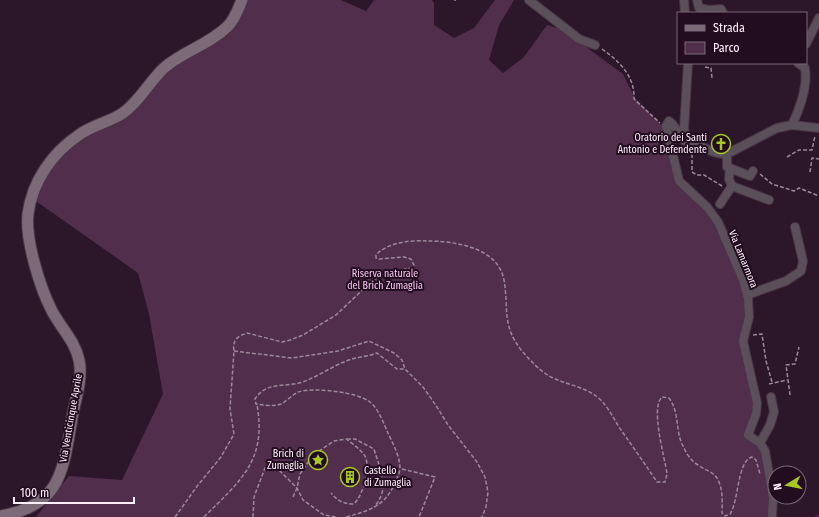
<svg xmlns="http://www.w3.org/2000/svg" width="819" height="517" font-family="'Fira Sans Condensed',sans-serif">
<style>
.green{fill:#522e4d}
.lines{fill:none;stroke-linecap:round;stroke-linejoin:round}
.stream{stroke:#541c4e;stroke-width:2.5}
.street-casing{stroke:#4a3447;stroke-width:10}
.secondary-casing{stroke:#4a3447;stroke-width:13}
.path{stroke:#9c8999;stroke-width:1.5;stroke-dasharray:4 2;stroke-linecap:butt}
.street{stroke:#5b4f59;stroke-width:8}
.secondary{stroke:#7c6a79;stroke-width:11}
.labels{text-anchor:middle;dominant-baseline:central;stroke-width:4;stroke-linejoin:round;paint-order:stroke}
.poi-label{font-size:10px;fill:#ffeffc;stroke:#220d20;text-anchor:end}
.street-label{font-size:10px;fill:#ffeffc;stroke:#220d20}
.park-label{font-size:10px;fill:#f9c5f1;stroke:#220d20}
</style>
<rect width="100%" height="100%" fill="#2c1629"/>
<path class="green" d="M 245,0 L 341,0 L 366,11 L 374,0 L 432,0 L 434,3 L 434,25 L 454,38 L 474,28 L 495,0 L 514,0 L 499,25 L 489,60 L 503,73 L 524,57 L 547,25 L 563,30 L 623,74 L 635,98 L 664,128 L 676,180 L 716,224 L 745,297 L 745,325 L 754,404 C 754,416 747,424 745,436 L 757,445 L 762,451 L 770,496 L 769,517 L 36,517 L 69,476 L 122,480 L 163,394 L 149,314 L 138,273 L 33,199 L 54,162 L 80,138 L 132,112 L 166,70 L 202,48 Z"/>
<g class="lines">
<path class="stream" d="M 816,517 L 819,515"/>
<defs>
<g id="street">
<path d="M 529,0 L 579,39 L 595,45"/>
<path d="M 684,0 L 685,13"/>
<path d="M 697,0 L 699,8 L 709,10 L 721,9 L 723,13"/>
<path d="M 806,44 L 819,18"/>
<path d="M 688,63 L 684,129 L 686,137 C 698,144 713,155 727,154 L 777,128 L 792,125 L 819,128"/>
<path d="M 792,125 C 800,108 808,87 805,68 L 798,63"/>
<path d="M 696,143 L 693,146 C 676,139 678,126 669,121 L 666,126 L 679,181 L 707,207 L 718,222 L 743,280 L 748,298 L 749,317 L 743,341 L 757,403 L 756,414 L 748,435 L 760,443 L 765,451 L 773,497 L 772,517"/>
<path d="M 727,154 L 727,167 L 750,176 L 753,171"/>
<path d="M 730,168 L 729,179 L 732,186 L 769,200"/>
<path d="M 720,204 L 732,186"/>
<path d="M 747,295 L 786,281 L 801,271 L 803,261 L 795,227"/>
<path d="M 760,443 L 770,425 L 774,412 L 771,397"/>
</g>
<path id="secondary" d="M 0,516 C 64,506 63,467 73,413 C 76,397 83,377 79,360 C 75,341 61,328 52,311 C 40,288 25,239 28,214 C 32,182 52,153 79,135 C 92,125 110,122 123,113 C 140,101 149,82 164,68 C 183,51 209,45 228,26 C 235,19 238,9 242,0"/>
</defs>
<use href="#street" class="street-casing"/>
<use href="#secondary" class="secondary-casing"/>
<g class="path">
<path d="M 455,1 L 455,0"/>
<path d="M 602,49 C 619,61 635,76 634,99 L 660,123"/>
<path d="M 705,67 L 711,68 L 712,78"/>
<path d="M 692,154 L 692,172 L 697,175 L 704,175 L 722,186"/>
<path d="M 787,157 L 799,150 L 812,150 L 815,136"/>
<path d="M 810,172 L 812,158 L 819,159"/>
<path d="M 760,174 L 772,184 L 794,191 L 799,188 L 819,196"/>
<path d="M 753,335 L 762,334 L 766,361 L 772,382"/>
<path d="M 234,351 L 292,358 L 338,351 L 369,341 L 394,353 L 402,360 L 405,369 L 423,387 L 437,407 L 448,425 L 477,462 L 485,477 L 488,492 L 486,507 L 482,517"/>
<path d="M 769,384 L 787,380"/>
<path d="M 790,395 L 786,365 L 795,364 L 799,347"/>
<path d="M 347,439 L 355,439 L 374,449 C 380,470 391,488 374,507"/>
<path d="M 402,469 L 435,477 L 419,517"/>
<path d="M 293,497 L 297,488 L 300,474 L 313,455 L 334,441 L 346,439 C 353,444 360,449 365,456 C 371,468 363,495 354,504 C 343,504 338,501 331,493"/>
<path d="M 175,517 L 198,485 L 221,457 L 234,434 L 230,409 L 234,351 C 232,340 238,336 247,333 L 282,342 L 290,340 L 303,335 L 336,315 L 373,280 L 386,273 L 411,268 L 414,265 L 411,259 L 404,257 L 379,259 L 376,258 L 376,255 C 388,242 411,240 427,241 C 454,241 498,247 504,280 C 509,308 501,325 522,351 C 529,359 537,368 546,374 C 561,384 581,385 596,396 C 607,404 613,418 621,430 C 633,447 645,464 657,482 L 665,482 L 667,474 C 665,458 650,408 662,397 L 669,398 C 680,413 675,431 683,446 C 686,453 691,461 698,465 C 707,472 716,471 720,485 C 723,494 722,504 722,513 L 725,516 L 730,514 C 739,501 737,461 752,457 L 756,460 L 760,474"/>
<path d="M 204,517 C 240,481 267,461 257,405"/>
<path d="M 253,517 L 254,497 L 265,468 L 278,469 L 297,488 L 303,500 L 324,515 L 336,517"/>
<path d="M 346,517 C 376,509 388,504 399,473 C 403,462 393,444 388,433 C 384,424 378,408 370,402 C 358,392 313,387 298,392 C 292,395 287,401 281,404 C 273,407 264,405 256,404 L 255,399 C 266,382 283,387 299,383 C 312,380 331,367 344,362 C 354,357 367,357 377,353 L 397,369 L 405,369"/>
</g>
<use href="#street" class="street"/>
<use href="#secondary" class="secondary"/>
</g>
<defs>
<symbol id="church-ring" viewBox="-11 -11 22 22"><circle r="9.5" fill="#220d20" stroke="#a6c821" stroke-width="1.5"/><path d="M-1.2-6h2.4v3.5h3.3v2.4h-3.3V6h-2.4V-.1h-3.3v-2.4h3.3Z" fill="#a6c821"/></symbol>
<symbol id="sight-ring" viewBox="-11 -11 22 22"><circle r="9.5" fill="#220d20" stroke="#a6c821" stroke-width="1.5"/><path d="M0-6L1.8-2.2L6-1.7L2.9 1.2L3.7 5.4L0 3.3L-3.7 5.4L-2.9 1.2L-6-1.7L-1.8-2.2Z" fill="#a6c821"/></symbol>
<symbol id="building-ring" viewBox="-11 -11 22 22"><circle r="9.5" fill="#220d20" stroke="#a6c821" stroke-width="1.5"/><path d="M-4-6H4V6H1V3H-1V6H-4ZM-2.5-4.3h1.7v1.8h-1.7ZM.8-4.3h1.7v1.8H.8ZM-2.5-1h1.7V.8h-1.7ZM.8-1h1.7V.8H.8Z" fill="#a6c821"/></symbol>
</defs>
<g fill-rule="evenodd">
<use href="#church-ring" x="710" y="133" width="22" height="22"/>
<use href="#sight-ring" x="307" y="449" width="22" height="22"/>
<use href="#building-ring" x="339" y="466" width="22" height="22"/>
</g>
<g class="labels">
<g class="poi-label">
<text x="707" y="138">Oratorio dei Santi<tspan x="707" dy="12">Antonio e Defendente</tspan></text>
<text x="304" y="454">Brich di<tspan x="304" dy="12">Zumaglia</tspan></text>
<text x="364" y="471" text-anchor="start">Castello<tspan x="364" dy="12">di Zumaglia</tspan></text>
</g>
<g class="street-label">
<text transform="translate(743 259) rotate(68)">Via Lamarmora</text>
<text transform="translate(71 418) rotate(-80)">Via Venticinque Aprile</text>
</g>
<g class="park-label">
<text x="385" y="274">Riserva naturale<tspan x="385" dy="12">del Brich Zumaglia</tspan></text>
</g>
</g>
<rect x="677" y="12" width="130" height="52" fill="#220d20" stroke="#7a6778"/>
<rect x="685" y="25" width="20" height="6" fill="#7c6a79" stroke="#7a6778"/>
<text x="713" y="32" font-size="12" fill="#ffeffc">Strada</text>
<rect x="685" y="42" width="20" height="12" fill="#522e4d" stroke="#7a6778"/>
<text x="713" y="52" font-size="12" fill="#ffeffc">Parco</text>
<g transform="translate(787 485) rotate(260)"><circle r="19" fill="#220d20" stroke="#7a6778"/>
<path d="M0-3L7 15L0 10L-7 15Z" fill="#a6c821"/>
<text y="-6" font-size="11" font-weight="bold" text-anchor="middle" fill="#ffeffc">N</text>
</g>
<path d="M14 497v6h120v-6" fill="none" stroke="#ffeffc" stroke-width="2"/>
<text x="20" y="497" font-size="12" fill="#ffeffc" stroke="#220d20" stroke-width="3" paint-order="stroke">100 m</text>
</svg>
